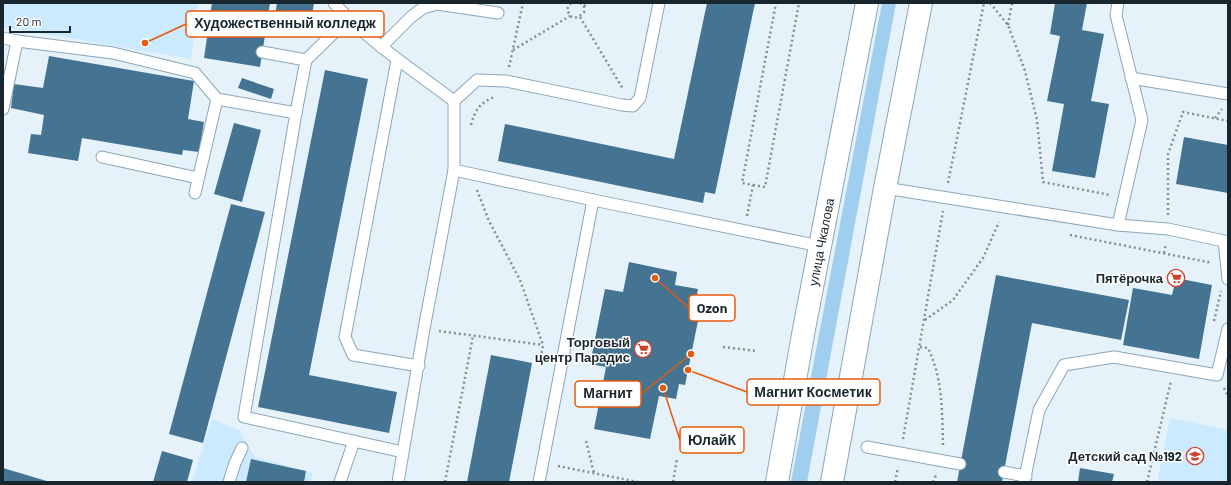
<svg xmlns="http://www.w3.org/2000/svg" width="1231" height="485" font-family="Barlow,sans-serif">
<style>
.built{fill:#cceafe}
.green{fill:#9fceee}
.building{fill:#447492}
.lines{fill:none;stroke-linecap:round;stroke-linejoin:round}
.service-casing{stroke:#8aa6ba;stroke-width:13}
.primary-casing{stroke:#8aa6ba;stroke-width:24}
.path{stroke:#838f96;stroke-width:2.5;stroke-dasharray:2 3;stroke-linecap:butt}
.service{stroke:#fff;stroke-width:11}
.primary{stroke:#fff;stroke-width:22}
.labels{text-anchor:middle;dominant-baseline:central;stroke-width:3;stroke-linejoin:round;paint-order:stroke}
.street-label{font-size:13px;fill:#1a262d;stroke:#fff}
.poi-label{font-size:13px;font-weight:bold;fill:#1a262d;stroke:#fff;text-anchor:end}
.leader{fill:none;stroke:#e8590c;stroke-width:1.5}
.callout-dot{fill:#e8590c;stroke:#fff;stroke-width:1.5}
.callout{fill:#fff;stroke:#e8590c;stroke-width:1.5}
.callout-label{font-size:14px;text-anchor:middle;font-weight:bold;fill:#1a262d}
</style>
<rect width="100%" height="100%" fill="#e6f2fa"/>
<g class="built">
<path d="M 3,3 L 198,3 L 191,59 L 3,27 Z"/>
<path d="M 1170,418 L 1228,430 L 1228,482 L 1157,482 Z"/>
<path d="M 212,419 L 239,430 L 255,457 L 313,473 L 311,482 L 192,482 Z"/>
</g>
<path class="green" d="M 882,3 L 896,3 L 807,482 L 791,482 Z"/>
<g class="building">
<path d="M 212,3 L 270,3 L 260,67 L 204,58 Z"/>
<path d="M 277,3 L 314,3 L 310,27 L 274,21 Z"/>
<path d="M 707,3 L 755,3 L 715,194 L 705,192 L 703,203 L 498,161 L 505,124 L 674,159 Z"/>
<path d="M 1055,3 L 1087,3 L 1082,30 L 1104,34 L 1091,101 L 1109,104 L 1095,178 L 1052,171 L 1064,104 L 1047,101 L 1060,36 L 1050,34 Z"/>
<path d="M 49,56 L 194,81 L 188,119 L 204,122 L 199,152 L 183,150 L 182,155 L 82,138 L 78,161 L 28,153 L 31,134 L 41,135 L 44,115 L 11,108 L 14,84 L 43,88 Z"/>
<path d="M 325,70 L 368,79 L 309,375 L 397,392 L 389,433 L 258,407 Z"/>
<path d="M 242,78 L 274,89 L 271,99 L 238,88 Z"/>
<path d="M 234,123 L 261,130 L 242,202 L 214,194 Z"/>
<path d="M 1184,137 L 1228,145 L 1228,193 L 1176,184 Z"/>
<path d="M 231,204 L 265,212 L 203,443 L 169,434 Z"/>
<path d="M 629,262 L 677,272 L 675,285 L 698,289 L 695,305 L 701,306 L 685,385 L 679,384 L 676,399 L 659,396 L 650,439 L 594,429 L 606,367 L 590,364 L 605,289 L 623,292 Z"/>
<path d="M 996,275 L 1129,300 L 1121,340 L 1032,323 L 1002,482 L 957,482 Z"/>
<path d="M 1176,278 L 1212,285 L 1199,359 L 1123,345 L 1133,288 L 1172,295 Z"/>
<path d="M 491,355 L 532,363 L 526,395 L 509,482 L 467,482 Z"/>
<path d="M 162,451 L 193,460 L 187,482 L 153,482 Z"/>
<path d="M 251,459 L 306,471 L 304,482 L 246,482 Z"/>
<path d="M 3,468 L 50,482 L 3,482 Z"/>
<path d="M 1080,468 L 1114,474 L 1112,482 L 1078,482 Z"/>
</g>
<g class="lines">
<defs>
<g id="service">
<path d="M 334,3 C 369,42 412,69 454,101 L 454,170 L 424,329 L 398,482"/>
<path d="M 348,19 L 306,60 L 296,113 L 244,417 L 403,452"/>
<path d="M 3,38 L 17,41"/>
<path d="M 381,47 L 411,17 L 423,8 L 437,4 L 498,13"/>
<path d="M 262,52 L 306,60"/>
<path d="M 397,60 L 345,337 L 353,355 L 419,366"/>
<path d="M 1131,78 L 1228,94"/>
<path d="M 454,101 L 477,80 L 506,81 L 622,105 L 633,106 L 640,98 L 659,3"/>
<path d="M 3,109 L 17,41 L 113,53 L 195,73 L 217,99"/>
<path d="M 102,157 L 198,178"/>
<path d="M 454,170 L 593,200 L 820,246"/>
<path d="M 885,188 L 1118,225 L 1168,229 L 1224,241 L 1228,279"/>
<path d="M 195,193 L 217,99 L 296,113"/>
<path d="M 1118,225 L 1142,120 L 1116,15 L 1118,3"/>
<path d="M 867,447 L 960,464"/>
<path d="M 1004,472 L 1026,476"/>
<path d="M 229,482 L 235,463 L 242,448"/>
<path d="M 340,482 L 354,441"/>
<path d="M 539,482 L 593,200"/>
<path d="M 1024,482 L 1039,410 L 1064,365 L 1114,357 L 1217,375 L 1228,329"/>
</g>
<g id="primary">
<path d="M 777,482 L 804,329 L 867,3"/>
<path d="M 832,482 L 885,188 L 921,3"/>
</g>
</defs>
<use href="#service" class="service-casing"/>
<use href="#primary" class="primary-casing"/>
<g class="path">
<path d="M 571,3 L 567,9 L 570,16 C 576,19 579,17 584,12 L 584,6 L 580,3"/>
<path d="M 990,3 L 1008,25 L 1025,71 L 1037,120 L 1043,182 L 1110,195"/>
<path d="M 584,6 L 589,3"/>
<path d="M 580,17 L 623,89"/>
<path d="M 1008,25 L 1012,3"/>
<path d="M 513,50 L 570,16"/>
<path d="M 509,67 L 523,3"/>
<path d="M 1215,118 L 1222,109"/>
<path d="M 471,125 C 475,110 480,102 495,97"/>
<path d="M 948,183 L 984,3"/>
<path d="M 753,185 L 765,187 L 799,3"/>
<path d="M 477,190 L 489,221 L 520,280 L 543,345 L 541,356 L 549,357"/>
<path d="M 1168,215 L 1168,154 L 1183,112 L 1228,121"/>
<path d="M 747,216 L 753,185 L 742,183 L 776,3"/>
<path d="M 1070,235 L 1208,262 L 1210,265"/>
<path d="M 1164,253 L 1166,244"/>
<path d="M 925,320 L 953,300 L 983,258 L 999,222"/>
<path d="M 1214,321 L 1221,291"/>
<path d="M 439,331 L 543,345"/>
<path d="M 723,347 L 757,351"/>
<path d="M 920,347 L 928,348 C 943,379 942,412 943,445"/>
<path d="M 1224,388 L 1228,396"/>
<path d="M 903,439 L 943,211"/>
<path d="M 586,441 L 594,473"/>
<path d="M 558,466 L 638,482"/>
<path d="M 445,482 L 473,336"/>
<path d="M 673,482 L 677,459"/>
<path d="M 895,482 L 898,467"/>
<path d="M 933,482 L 936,475"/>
<path d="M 1147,482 L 1171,381"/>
</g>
<use href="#service" class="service"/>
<use href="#primary" class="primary"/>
</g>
<defs>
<symbol id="supermarket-ring" viewBox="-11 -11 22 22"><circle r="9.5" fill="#fff" stroke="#cf432c" stroke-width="1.5"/><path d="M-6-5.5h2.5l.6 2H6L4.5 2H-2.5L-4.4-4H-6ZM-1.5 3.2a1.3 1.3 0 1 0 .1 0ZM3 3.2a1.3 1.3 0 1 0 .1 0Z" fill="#cf432c"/></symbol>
<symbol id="school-ring" viewBox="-11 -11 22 22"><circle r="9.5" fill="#fff" stroke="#cf432c" stroke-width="1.5"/><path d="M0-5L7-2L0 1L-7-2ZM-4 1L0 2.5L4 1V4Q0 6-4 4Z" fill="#cf432c"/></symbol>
</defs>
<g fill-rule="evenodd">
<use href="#supermarket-ring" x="1166" y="268" width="20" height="20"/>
<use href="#supermarket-ring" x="633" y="339" width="20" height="20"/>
<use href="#school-ring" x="1185" y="446" width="20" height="20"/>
</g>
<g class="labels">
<g class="street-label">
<text transform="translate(821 242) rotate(-79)">улица Чкалова</text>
</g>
<g class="poi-label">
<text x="1163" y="278">Пятёрочка</text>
<text x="630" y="342">Торговый<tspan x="630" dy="15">центр Парадис</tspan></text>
<text x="1182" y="456">Детский сад №192</text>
</g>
</g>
<path class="leader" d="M145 43L186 24M655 278L689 308M688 370L747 392M691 354L641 394M663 388L680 440"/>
<g class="callout-dot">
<circle cx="145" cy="43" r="4"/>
<circle cx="655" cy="278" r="4"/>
<circle cx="688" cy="370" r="4"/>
<circle cx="691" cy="354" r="4"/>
<circle cx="663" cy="388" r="4"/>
</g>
<g class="callout">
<rect x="186" y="11" width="198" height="26" rx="4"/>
<rect x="689" y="295" width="46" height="26" rx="4"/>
<rect x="747" y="379" width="133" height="26" rx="4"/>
<rect x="575" y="381" width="66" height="26" rx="4"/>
<rect x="680" y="427" width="64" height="26" rx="4"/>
</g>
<g class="callout-label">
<text x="285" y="28">Художественный колледж</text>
<text x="712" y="313">Ozon</text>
<text x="813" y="397">Магнит Косметик</text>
<text x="608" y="398">Магнит</text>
<text x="712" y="445">ЮлайК</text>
</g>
<rect width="1231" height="485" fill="none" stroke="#1a262d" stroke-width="8"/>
<path d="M10 26v6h60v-6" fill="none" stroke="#1a262d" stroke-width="2"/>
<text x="16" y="26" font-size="12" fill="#1a262d" stroke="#ffffff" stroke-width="3" paint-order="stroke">20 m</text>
</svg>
